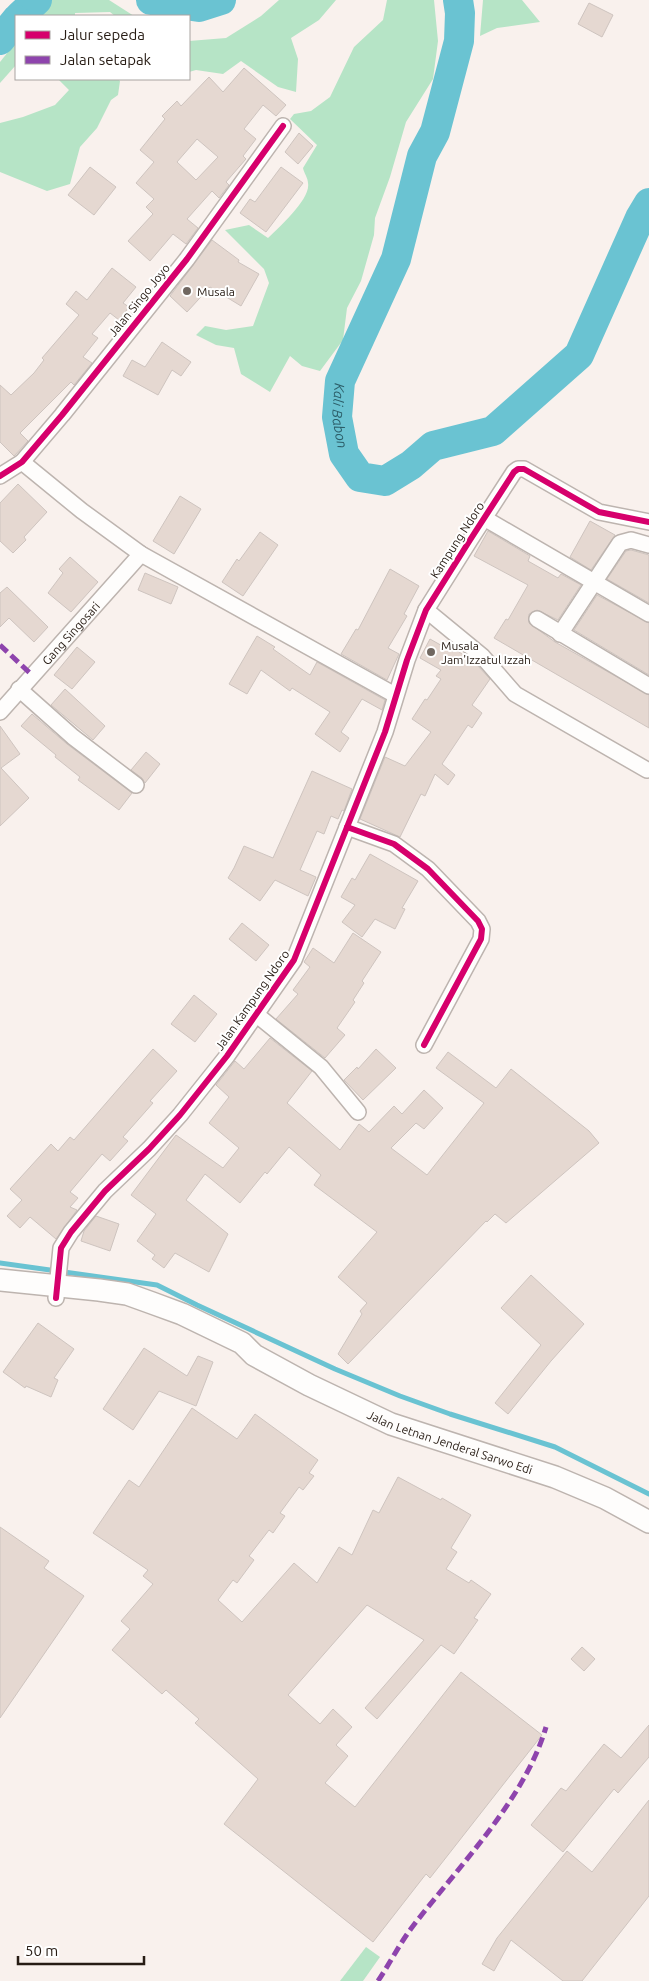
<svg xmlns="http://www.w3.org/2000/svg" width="649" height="1981" font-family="Ubuntu,sans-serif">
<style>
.forest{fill:#b6e4c6}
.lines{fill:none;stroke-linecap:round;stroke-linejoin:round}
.stream{stroke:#6ac3d2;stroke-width:5}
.river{stroke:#6ac3d2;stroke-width:30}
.building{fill:#e5d8d1;stroke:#cec4bf;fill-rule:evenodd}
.street-casing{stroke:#bdb4af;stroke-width:18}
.secondary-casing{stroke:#bdb4af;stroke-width:24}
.street{stroke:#fefdfc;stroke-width:15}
.secondary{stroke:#fefdfc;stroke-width:21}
.quiet{stroke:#8e44ad;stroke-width:5;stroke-dasharray:10 5;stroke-linecap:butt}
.cycleway-casing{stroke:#fff;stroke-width:9}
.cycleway{stroke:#d6006c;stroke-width:6}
.poi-dot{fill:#706760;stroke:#fff;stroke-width:2}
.labels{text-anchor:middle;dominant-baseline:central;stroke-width:4;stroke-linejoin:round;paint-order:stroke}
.poi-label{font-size:12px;fill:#271c14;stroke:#fff;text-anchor:start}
.street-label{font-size:12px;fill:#271c14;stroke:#fff}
.water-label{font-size:14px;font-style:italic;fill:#2d5f6a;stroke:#fff}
</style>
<rect width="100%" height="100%" fill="#f9f1ed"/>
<g class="forest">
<path d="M 47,0 L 109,0 L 134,16 L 115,16 L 110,12 L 75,13 L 75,16 L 33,16 Z"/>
<path d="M 279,0 L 336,0 L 319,20 L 291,38 L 298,59 L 296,92 L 278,87 L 241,61 L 223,74 L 196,70 L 189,72 L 189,41 L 226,38 L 261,16 Z"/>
<path d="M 387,0 L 434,0 L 438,41 L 433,79 L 406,122 L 390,177 L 375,218 L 374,235 L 361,281 L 347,308 L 343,340 L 320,371 L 302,366 L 290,356 L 270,392 L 241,374 L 234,348 L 216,345 L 196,335 L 205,326 L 226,330 L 253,326 L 269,283 L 264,269 L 225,230 L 249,225 L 268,238 C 279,227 311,199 308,183 C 308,178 304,173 303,168 L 317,145 L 290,119 L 294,114 L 311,111 L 330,97 L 354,47 L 383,20 Z"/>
<path d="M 483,0 L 522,0 L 540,22 L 497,28 L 480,36 Z"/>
<path d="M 16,42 L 16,65 L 0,83 L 0,62 Z"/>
<path d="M 58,79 L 118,79 L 120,81 L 118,95 L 111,100 L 97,128 L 80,147 L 70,184 L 47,191 L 0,172 L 0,123 L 23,117 L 55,105 L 69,90 Z"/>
<path d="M 366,1947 L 380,1957 L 363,1981 L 340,1981 Z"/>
</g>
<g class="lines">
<path class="stream" d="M 0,1263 L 157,1285 L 197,1305 L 335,1369 L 400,1396 L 450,1414 L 555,1447 L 649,1494"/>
<g class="river">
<path d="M 151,0 L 199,7 L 221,0"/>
<path id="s1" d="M 458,0 L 460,13 L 459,41 L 435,132 L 422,156 L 396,259 L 340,381 L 337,417 L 344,454 L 360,477 L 385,481 L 411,465 L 433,446 L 493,431 L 579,355 L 640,218 L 649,203"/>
<path d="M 20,16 L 37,0"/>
<path d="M 0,40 L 16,20"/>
</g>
</g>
<g class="building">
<path d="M 589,3 L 613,15 L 602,37 L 578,24 Z"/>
<path d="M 244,68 L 286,105 L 276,116 L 263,105 L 244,129 L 256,139 L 243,156 L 246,159 L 226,182 L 229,185 L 219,198 L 212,191 L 187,219 L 198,228 L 186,244 L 173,234 L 150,261 L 128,241 L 153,214 L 146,207 L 154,199 L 136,183 L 154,162 L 140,150 L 165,119 L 162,116 L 177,101 L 181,106 L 209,77 L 223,92 ZM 197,139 L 218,157 L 196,180 L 177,162 Z"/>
<path d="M 299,133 L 313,146 L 298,164 L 285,152 Z"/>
<path d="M 90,167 L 116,187 L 94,215 L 68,195 Z"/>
<path d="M 281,167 L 303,183 L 266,232 L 240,213 L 250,199 L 255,202 Z"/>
<path d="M 212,240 L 239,260 L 238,262 L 259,274 L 241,306 L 210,287 L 187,312 L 170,296 Z"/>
<path d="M 112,268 L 136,287 L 123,303 L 129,307 L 119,320 L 110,313 L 92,334 L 98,338 L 83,357 L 92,363 L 74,385 L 71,382 L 20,433 L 28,441 L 14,456 L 0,442 L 0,385 L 11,395 L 34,373 L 44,360 L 42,358 L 79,315 L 66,304 L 76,291 L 87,300 Z"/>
<path d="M 162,342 L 191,362 L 181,376 L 172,370 L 158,395 L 123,376 L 132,360 L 145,367 Z"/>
<path d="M 18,484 L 47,512 L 24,537 L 26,540 L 13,553 L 0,541 L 0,503 Z"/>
<path d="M 180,496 L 201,509 L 174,554 L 153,541 Z"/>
<path d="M 590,521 L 615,535 L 591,570 L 570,557 Z"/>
<path d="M 488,531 L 530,556 L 528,561 L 558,578 L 561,574 L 581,585 L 558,620 L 537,610 L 529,614 L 529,623 L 555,642 L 649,695 L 649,728 L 494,638 L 506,619 L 508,620 L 528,585 L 474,556 Z"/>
<path d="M 260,532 L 278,545 L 243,596 L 222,582 L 237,559 L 239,561 Z"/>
<path d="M 631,550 L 649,555 L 649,603 L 607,579 L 626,551 Z"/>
<path d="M 70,557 L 98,582 L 71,612 L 48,593 L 63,573 L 59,569 Z"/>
<path d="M 390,569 L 419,586 L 404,614 L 407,616 L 388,648 L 399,654 L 387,680 L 341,654 L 356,629 L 358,630 Z"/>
<path d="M 145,573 L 178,587 L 171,604 L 138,590 Z"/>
<path d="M 7,587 L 48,627 L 34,642 L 9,618 L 0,627 L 0,593 Z"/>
<path d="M 597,595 L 649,623 L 649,675 L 574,630 Z"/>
<path d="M 257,636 L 275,647 L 273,649 L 310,675 L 317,662 L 385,700 L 382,710 L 362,699 L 341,732 L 349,738 L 340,752 L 315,734 L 330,712 L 292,688 L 290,691 L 261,670 L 247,694 L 229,684 Z"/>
<path d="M 430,639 L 453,652 L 455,649 L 477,665 L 490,679 L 472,705 L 482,713 L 472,728 L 468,725 L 442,764 L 455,775 L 448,785 L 435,774 L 425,796 L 421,794 L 400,837 L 360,819 L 385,757 L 405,766 L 431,732 L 412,719 L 425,699 L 427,700 L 441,679 L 436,676 L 441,670 L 420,658 Z"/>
<path d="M 77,647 L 95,662 L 72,689 L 54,675 Z"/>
<path d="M 65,689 L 105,726 L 93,740 L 51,705 Z"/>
<path d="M 32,714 L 67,744 L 132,793 L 119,810 L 78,780 L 80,777 L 55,757 L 56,755 L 21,726 Z"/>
<path d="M 0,726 L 20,754 L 1,768 L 29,798 L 0,826 Z"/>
<path d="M 146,752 L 160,764 L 145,783 L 142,778 L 131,770 Z"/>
<path d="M 312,771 L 352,789 L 344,811 L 342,810 L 338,819 L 331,816 L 324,834 L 317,831 L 300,870 L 316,877 L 308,896 L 275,880 L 260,901 L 228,878 L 234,868 L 244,846 L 273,858 Z"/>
<path d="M 370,854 L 418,881 L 402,908 L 405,909 L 395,929 L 375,919 L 362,937 L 342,922 L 355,905 L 341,897 L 352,878 L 355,880 Z"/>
<path d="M 242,923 L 269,945 L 256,961 L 229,939 Z"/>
<path d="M 353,933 L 381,952 L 362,981 L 364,983 L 353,1000 L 355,1002 L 337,1028 L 345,1035 L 325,1058 L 276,1019 L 298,994 L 293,990 L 310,967 L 304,962 L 313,948 L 334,963 Z"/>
<path d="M 194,995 L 217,1014 L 195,1042 L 171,1024 Z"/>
<path d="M 270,1038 L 312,1071 L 287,1103 L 340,1150 L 359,1124 L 369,1132 L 394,1106 L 402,1114 L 424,1090 L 443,1108 L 424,1129 L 416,1123 L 391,1148 L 427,1175 L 484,1103 L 436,1068 L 448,1052 L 496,1088 L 511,1069 L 589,1131 L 599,1143 L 506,1223 L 495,1214 L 487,1222 L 486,1221 L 348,1364 L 338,1354 L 362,1314 L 360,1311 L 367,1303 L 338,1277 L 377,1232 L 314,1185 L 321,1175 L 289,1147 L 267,1174 L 265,1172 L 240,1203 L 205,1174 L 186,1200 L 228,1234 L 209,1272 L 175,1253 L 164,1268 L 152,1259 L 155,1255 L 137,1241 L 156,1214 L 131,1195 L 176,1135 L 223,1168 L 239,1148 L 209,1123 L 229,1097 L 216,1085 L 235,1061 L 244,1069 Z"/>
<path d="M 153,1049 L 177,1071 L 150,1101 L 153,1103 L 123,1137 L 128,1141 L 110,1161 L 102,1154 L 70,1192 L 78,1198 L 70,1207 L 77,1210 L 56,1239 L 30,1217 L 20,1228 L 7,1216 L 22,1200 L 10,1189 L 51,1144 L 58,1151 L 70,1137 L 74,1140 Z"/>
<path d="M 376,1049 L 396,1068 L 363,1100 L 344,1080 L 357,1067 L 358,1069 Z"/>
<path d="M 96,1216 L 119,1224 L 110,1251 L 81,1241 L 84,1231 Z"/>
<path d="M 531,1275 L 584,1324 L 551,1361 L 508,1414 L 495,1403 L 541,1345 L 501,1308 Z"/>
<path d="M 38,1323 L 74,1349 L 54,1378 L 58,1380 L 51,1397 L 26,1386 L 25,1388 L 3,1372 Z"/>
<path d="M 144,1348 L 187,1376 L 198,1356 L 213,1362 L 196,1406 L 159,1391 L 133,1430 L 103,1409 Z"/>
<path d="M 192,1408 L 237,1439 L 255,1414 L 318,1460 L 309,1473 L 314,1476 L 303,1490 L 299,1487 L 280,1513 L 285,1516 L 273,1533 L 269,1530 L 249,1556 L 254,1560 L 237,1583 L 233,1580 L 218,1600 L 242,1622 L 294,1563 L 317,1583 L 339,1547 L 352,1555 L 373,1510 L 379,1513 L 398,1477 L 441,1500 L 442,1498 L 471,1515 L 451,1548 L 457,1552 L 446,1569 L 469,1583 L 471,1580 L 491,1594 L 474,1618 L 478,1620 L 454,1654 L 441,1645 L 377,1719 L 365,1708 L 424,1640 L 367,1605 L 288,1695 L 320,1724 L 333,1709 L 352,1727 L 336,1745 L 348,1756 L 325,1783 L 355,1807 L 461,1672 L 542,1735 L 430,1878 L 426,1874 L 373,1942 L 224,1824 L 258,1779 L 195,1723 L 199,1719 L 166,1690 L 162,1694 L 112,1650 L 130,1629 L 121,1621 L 153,1584 L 143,1576 L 148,1570 L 93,1533 L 129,1480 L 139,1487 Z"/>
<path d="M 0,1527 L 49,1561 L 44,1568 L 84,1596 L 0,1718 Z"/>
<path d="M 582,1647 L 595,1659 L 584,1671 L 571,1659 Z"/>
<path d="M 649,1725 L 649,1757 L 618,1793 L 614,1789 L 563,1852 L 531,1825 L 561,1788 L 566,1791 L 604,1744 L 621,1758 Z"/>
<path d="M 649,1800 L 649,1896 L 582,1981 L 563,1981 L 511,1940 L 494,1971 L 482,1964 L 497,1938 L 567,1851 L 592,1872 Z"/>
</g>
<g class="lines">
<defs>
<g id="street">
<path d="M 22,462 L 82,511 L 141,554 L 395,695"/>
<path d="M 0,476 L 22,462 L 62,415 L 187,259 L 283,126"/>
<path d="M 484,518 L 649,614"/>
<path d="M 426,610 L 482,656 L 515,694 L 647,770"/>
<path d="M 537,619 L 649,686"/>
<path d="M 560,634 L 620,543 L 631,540 L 649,545"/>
<path d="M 19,689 L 73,737 L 136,785"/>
<path id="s2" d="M 0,712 L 141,554"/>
<path d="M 347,827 L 394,844 L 428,869 L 478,921 L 482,929 L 481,939 L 424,1045"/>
<path d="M 257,1015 L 321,1067 L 358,1112"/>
<path d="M 56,1298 L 61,1248 L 71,1232 L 105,1191 L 149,1149 L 180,1115 L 227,1056 L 294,960 L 385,732 L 407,660 L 426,610 L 470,540 L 514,472 L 518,469 L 524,469 L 599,512 L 649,522"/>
</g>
<g id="secondary">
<path id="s3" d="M 0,1280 L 99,1290 L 127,1294 L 152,1303 L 182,1314 L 242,1343 L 254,1355 L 309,1385 L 391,1424 L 555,1477 L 605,1498 L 649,1522"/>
</g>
</defs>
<use href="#street" class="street-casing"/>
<use href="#secondary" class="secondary-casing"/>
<use href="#street" class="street"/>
<use href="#secondary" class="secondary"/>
<g class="quiet">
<path d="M 0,645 L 32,675"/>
<path d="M 378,1981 C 390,1963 400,1943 413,1926 C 459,1866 525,1799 546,1727"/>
</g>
<defs>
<g id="cycleway">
<path d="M 0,476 L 22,462 L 62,415 L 187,259 L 283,126"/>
<path d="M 347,827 L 394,844 L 428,869 L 478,921 L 482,929 L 481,939 L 424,1045"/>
<path d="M 56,1298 L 61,1248 L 71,1232 L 105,1191 L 149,1149 L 180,1115 L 227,1056 L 294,960 L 385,732 L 407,660 L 426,610 L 470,540 L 514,472 L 518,469 L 524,469 L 599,512 L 649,522"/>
</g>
</defs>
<use href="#cycleway" class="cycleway-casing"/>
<use href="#cycleway" class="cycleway"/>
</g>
<g class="poi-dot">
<circle cx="187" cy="291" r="5"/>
<circle cx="431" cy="652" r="5"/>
</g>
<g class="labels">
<g class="poi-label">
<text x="197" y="291">Musala</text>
<text x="441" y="645">Musala<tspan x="441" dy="14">Jam'Izzatul Izzah</tspan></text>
</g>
<g class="street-label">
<text transform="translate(139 300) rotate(-51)">Jalan Singo Joyo</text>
<text transform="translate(457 540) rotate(-57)">Kampung Ndoro</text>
<text stroke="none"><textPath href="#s2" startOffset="106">Gang Singosari</textPath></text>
<text transform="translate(252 1000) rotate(-55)">Jalan Kampung Ndoro</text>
<text stroke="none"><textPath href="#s3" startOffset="485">Jalan Letnan Jenderal Sarwo Edi</textPath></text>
</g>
<g class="water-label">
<text stroke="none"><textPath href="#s1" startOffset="438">Kali Babon</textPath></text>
</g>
</g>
<rect x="15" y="15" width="175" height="65" fill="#ffffff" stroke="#a9a4a1"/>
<rect x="25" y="31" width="25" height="8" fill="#d6006c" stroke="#a9a4a1"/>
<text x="60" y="40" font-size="15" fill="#271c14">Jalur sepeda</text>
<rect x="25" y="56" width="25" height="8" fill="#8e44ad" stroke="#a9a4a1"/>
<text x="60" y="65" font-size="15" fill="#271c14">Jalan setapak</text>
<path d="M18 1956v8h126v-8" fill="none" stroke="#271c14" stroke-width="2.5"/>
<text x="25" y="1956" font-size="15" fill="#271c14" stroke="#ffffff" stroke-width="4" paint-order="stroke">50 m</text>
</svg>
